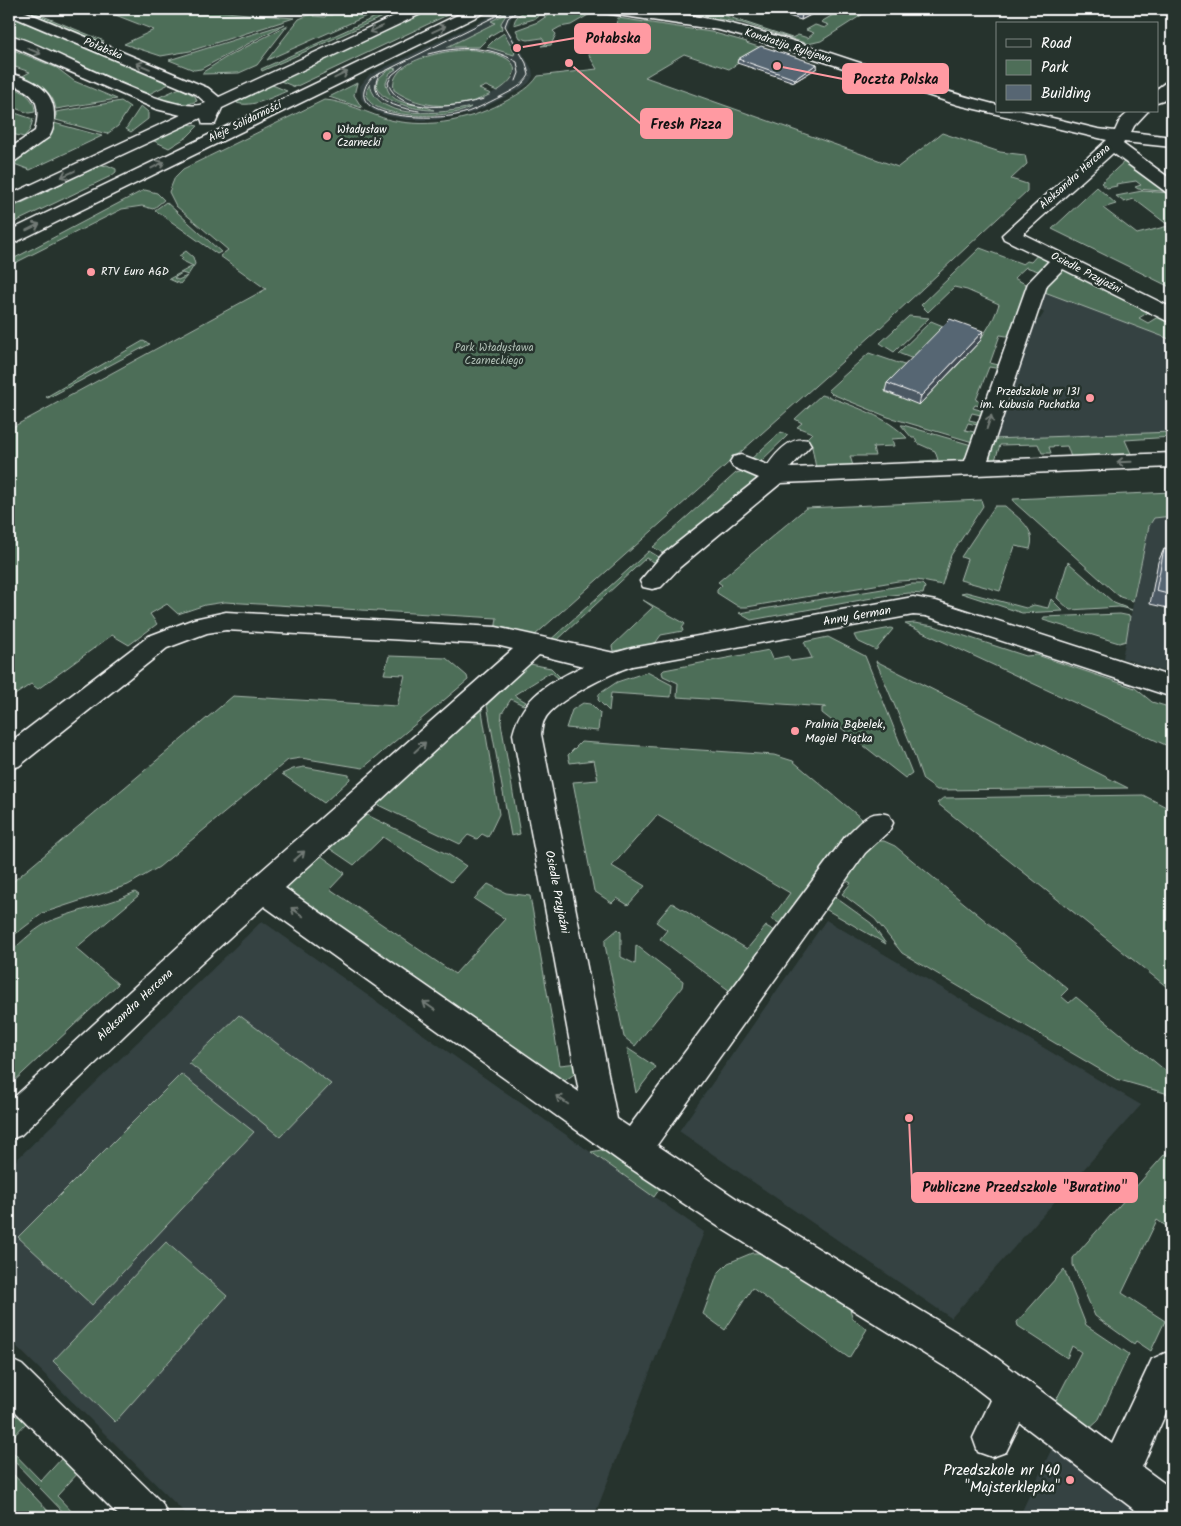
<svg xmlns="http://www.w3.org/2000/svg" width="1181" height="1526" font-family="Kalam,sans-serif">
<style>
.built{fill:#354242;fill-rule:evenodd}
.green{fill:#4e6e58;stroke:#a6b6ac}
.lines{fill:none;stroke-linecap:round;stroke-linejoin:round}
.minor-casing{stroke:#fff;stroke-width:3}
.minor{fill:#26332d;fill-rule:evenodd}
.tram{stroke:#fff;stroke-width:1}
.wall{fill:#4b5863;stroke:#fff}
.shaded-wall{fill:#3d4750;stroke:#fff}
.building{fill:#576673;stroke:#fff}
.oneway{stroke:#727a76}
.poi-dot{fill:#ff9aa2;stroke:#26332d;stroke-width:2}
.labels{text-anchor:middle;dominant-baseline:central;stroke-width:5;stroke-linejoin:round;paint-order:stroke}
.far-street-label{font-size:11px;fill:#fff;stroke:#26332d}
.far-poi-label{font-size:11px;fill:#fff;stroke:#26332d;text-anchor:start}
.far-park-label{font-size:11px;fill:#afbeb4;stroke:#26332d}
.street-label{font-size:12px;fill:#fff;stroke:#26332d}
.poi-label{font-size:12px;fill:#fff;stroke:#26332d;text-anchor:start}
.near-poi-label{font-size:15px;fill:#fff;stroke:#26332d;text-anchor:end}
.leader{fill:none;stroke:#ff9aa2;stroke-width:2}
.callout-dot{fill:#ff9aa2;stroke:#26332d;stroke-width:2}
.callout{fill:#ff9aa2;stroke:#ff9aa2;stroke-width:2}
.callout-label{font-size:14px;text-anchor:middle;font-weight:bold;fill:#111}
</style>
<rect width="100%" height="100%" fill="#26332d"/>
<filter id="ink" filterUnits="userSpaceOnUse"><feTurbulence type="fractalNoise" baseFrequency=".02" numOctaves="2"/><feDisplacementMap in="SourceGraphic" scale="10" xChannelSelector="R" yChannelSelector="G"/><feConvolveMatrix kernelMatrix="1 2 1 2 8 2 1 2 1" color-interpolation-filters="sRGB"/></filter>
<g filter="url(#ink)">
<g class="built">
<path d="M 505,9 L 524,9 L 511,18 L 508,27 L 502,27 L 501,23 L 503,18 L 447,47 L 479,47 L 476,50 L 464,50 L 404,68 L 396,74 L 392,82 L 416,102 L 433,105 L 466,103 L 483,98 L 507,85 L 515,75 L 513,64 L 499,54 L 486,51 L 489,48 L 510,55 L 515,52 L 504,33 L 510,32 L 532,69 L 533,76 L 529,83 L 521,89 L 473,113 L 435,120 L 407,120 L 383,115 L 374,111 L 361,99 L 360,86 L 369,75 ZM 395,69 L 386,80 L 386,87 L 389,93 L 402,102 L 433,108 L 411,108 L 385,98 L 378,91 L 377,84 L 381,75 ZM 371,85 L 371,91 L 377,98 L 389,106 L 408,112 L 444,113 L 470,108 L 452,114 L 431,117 L 398,114 L 378,107 L 372,103 L 368,96 L 368,89 Z"/>
<path d="M 1044,291 L 1172,340 L 1172,432 L 993,439 L 1033,321 L 1040,319 L 1044,313 L 1038,308 Z"/>
<path d="M 1172,516 L 1172,674 L 1122,658 L 1149,526 L 1154,518 Z"/>
<path d="M 826,920 L 1141,1105 L 951,1318 L 679,1131 Z"/>
<path d="M 262,921 L 704,1232 L 594,1517 L 189,1517 L 9,1339 L 9,1167 Z"/>
<path d="M 1054,1444 L 1155,1517 L 1019,1517 Z"/>
</g>
<g class="green">
<path d="M 18,9 L 26,9 L 104,41 L 95,41 Z"/>
<path d="M 100,9 L 191,9 L 294,18 L 190,51 L 161,56 L 124,44 L 154,30 Z"/>
<path d="M 393,9 L 400,9 L 262,71 L 261,69 Z"/>
<path d="M 432,9 L 460,9 L 295,87 L 278,80 Z"/>
<path d="M 530,9 L 549,9 L 534,19 L 514,25 C 514,16 522,13 530,9 Z"/>
<path d="M 557,9 L 590,14 L 571,25 L 560,27 L 553,31 L 556,34 L 551,45 L 541,46 L 546,44 L 542,38 L 528,40 L 520,38 L 516,30 L 538,22 Z"/>
<path d="M 691,9 L 705,9 L 792,38 L 798,35 L 808,38 L 814,33 L 806,30 L 815,25 L 825,28 L 829,25 L 821,22 L 843,9 L 871,9 L 821,41 L 808,44 L 742,23 L 690,14 L 688,11 Z"/>
<path d="M 337,10 L 373,13 L 267,60 L 299,19 L 316,12 L 313,16 L 325,17 L 327,15 L 332,15 Z"/>
<path d="M 9,14 L 171,83 L 147,95 L 9,35 Z"/>
<path d="M 505,14 L 506,15 L 501,23 L 502,29 L 490,36 L 479,47 L 447,47 L 495,23 L 491,21 Z"/>
<path d="M 618,18 L 711,32 L 747,42 L 746,43 L 762,48 L 729,69 L 684,54 L 645,77 L 898,167 L 942,133 L 1000,152 L 1025,155 L 1027,164 L 1011,179 L 1027,184 L 1027,191 L 879,329 L 534,636 L 495,631 L 497,618 L 225,602 L 205,605 L 178,614 L 167,604 L 150,614 L 157,624 L 129,645 L 112,635 L 38,689 L 31,684 L 9,699 L 9,429 L 266,289 L 220,256 L 228,250 L 176,206 L 169,192 L 175,177 L 183,169 L 324,100 C 342,100 371,115 390,120 C 432,129 472,120 508,100 C 520,93 530,88 538,76 L 597,69 L 587,52 L 587,48 L 603,47 L 621,37 L 622,32 L 616,24 Z"/>
<path d="M 285,24 L 201,69 L 194,70 L 169,60 Z"/>
<path d="M 288,25 L 257,65 L 239,73 L 203,74 L 203,72 L 225,58 Z"/>
<path d="M 504,33 L 515,52 L 514,55 L 487,47 L 495,39 Z"/>
<path d="M 9,48 L 57,68 L 74,81 L 117,99 L 56,109 C 53,91 37,83 21,77 L 30,72 L 9,65 Z"/>
<path d="M 476,50 C 484,52 492,52 499,55 C 525,64 514,81 497,91 L 486,86 L 479,89 L 491,94 C 461,110 421,110 394,90 C 387,58 454,48 476,50 Z"/>
<path d="M 393,68 L 396,69 L 390,73 L 386,83 C 389,108 419,102 434,110 C 412,111 346,92 393,68 Z"/>
<path d="M 357,83 L 354,95 L 362,108 L 329,97 Z"/>
<path d="M 270,84 L 287,91 C 273,97 252,108 237,103 L 237,101 Z"/>
<path d="M 370,84 C 376,123 446,113 471,107 C 453,121 346,120 370,84 Z"/>
<path d="M 9,86 C 21,90 35,97 35,112 L 29,113 L 9,106 Z"/>
<path d="M 180,88 L 195,96 L 197,101 L 183,106 L 157,98 Z"/>
<path d="M 121,101 L 130,107 L 118,126 L 107,134 L 56,120 L 56,112 Z"/>
<path d="M 141,106 L 148,112 L 148,119 L 131,132 L 126,129 L 127,127 Z"/>
<path d="M 9,111 L 33,119 L 30,130 L 24,137 L 12,134 L 9,135 Z"/>
<path d="M 54,123 L 102,136 L 30,170 L 9,162 C 24,154 47,139 54,123 Z"/>
<path d="M 188,124 L 198,126 L 187,137 L 169,148 L 152,140 Z"/>
<path d="M 1127,159 L 1172,192 L 1138,189 L 1135,187 L 1141,185 L 1136,181 L 1116,184 L 1117,186 L 1107,188 L 1101,183 Z"/>
<path d="M 107,165 L 116,169 L 116,172 L 111,176 L 9,225 L 9,209 L 97,167 Z"/>
<path d="M 1097,187 L 1116,204 L 1103,208 L 1137,234 L 1168,226 L 1172,227 L 1172,288 L 1052,229 Z"/>
<path d="M 145,190 L 157,193 L 164,200 L 153,209 L 142,206 L 122,209 L 9,266 L 9,261 L 140,192 Z"/>
<path d="M 1142,191 L 1172,193 L 1172,225 L 1168,225 L 1134,199 L 1124,202 L 1116,196 Z"/>
<path d="M 166,202 L 221,252 L 217,254 L 155,210 Z"/>
<path d="M 980,248 L 1023,264 L 1027,261 L 1031,262 L 1039,253 L 1050,261 L 1041,272 L 1026,267 L 1014,278 L 1031,287 L 1013,337 L 1000,335 L 990,363 L 1003,366 L 1001,369 L 989,367 L 976,400 L 989,404 L 988,408 L 975,405 L 973,408 L 987,412 L 985,416 L 972,413 L 969,420 L 983,423 L 982,426 L 968,423 L 965,430 L 979,433 L 976,443 L 888,417 L 832,394 L 828,390 L 869,353 L 910,367 L 885,392 L 919,404 C 945,377 989,340 999,304 L 967,290 L 954,287 L 928,312 L 921,305 Z"/>
<path d="M 186,251 L 193,257 L 195,264 L 188,275 L 182,273 L 174,278 L 178,280 L 187,276 L 180,284 L 169,279 L 193,266 L 181,260 L 183,258 L 179,256 Z"/>
<path d="M 1062,268 L 1152,310 L 1139,318 L 1148,323 L 1161,315 L 1172,320 L 1172,340 L 1042,291 Z"/>
<path d="M 909,316 L 929,318 L 894,352 L 880,343 Z"/>
<path d="M 931,321 L 948,328 L 916,360 L 898,353 Z"/>
<path d="M 143,341 L 150,344 L 48,398 L 46,397 Z"/>
<path d="M 821,395 L 830,397 C 857,408 886,416 907,438 L 892,439 L 894,446 L 873,447 L 875,456 L 850,456 L 854,469 L 816,468 L 812,447 L 802,443 L 812,433 L 797,427 L 802,423 L 795,419 Z"/>
<path d="M 901,425 L 903,425 L 975,446 L 967,463 L 921,467 L 920,461 L 938,460 L 935,451 L 917,443 L 915,438 L 912,438 Z"/>
<path d="M 781,432 L 788,435 L 758,464 L 751,461 L 751,459 Z"/>
<path d="M 1172,432 L 1172,437 L 1125,440 L 1133,458 L 1072,460 L 1067,446 L 1049,447 L 1051,453 L 1042,453 L 1038,444 L 1000,445 L 994,463 L 981,464 L 993,439 Z"/>
<path d="M 747,470 L 763,477 L 669,557 L 653,547 L 736,473 Z"/>
<path d="M 1172,492 L 1172,516 L 1154,518 L 1149,526 L 1133,601 L 1120,597 L 1015,503 L 1013,499 Z"/>
<path d="M 981,500 L 983,506 L 951,555 L 942,585 L 917,580 L 898,581 L 747,607 L 739,607 L 717,593 L 717,590 L 722,585 L 718,582 L 806,508 Z"/>
<path d="M 995,506 L 1005,506 C 1019,519 1037,529 1030,549 L 1015,546 L 1000,591 L 960,580 L 967,559 L 961,557 Z"/>
<path d="M 649,551 L 664,560 L 654,562 L 646,558 L 553,644 L 548,642 Z"/>
<path d="M 1068,562 L 1114,603 L 1132,610 L 1119,607 L 1070,610 L 1057,598 Z"/>
<path d="M 912,584 L 922,584 L 925,587 L 923,594 L 909,593 L 883,596 L 751,620 L 739,613 Z"/>
<path d="M 966,592 L 1026,608 L 1034,605 L 1048,608 L 1051,599 L 1063,611 L 1022,613 L 961,593 Z"/>
<path d="M 643,600 L 684,623 L 685,624 L 682,628 L 683,631 L 661,635 L 654,645 L 613,651 L 612,646 L 653,607 Z"/>
<path d="M 1120,614 L 1130,616 L 1126,641 L 1119,643 L 1043,620 L 1044,617 Z"/>
<path d="M 914,623 L 934,626 L 1026,656 L 1037,655 L 1135,688 L 1152,702 L 1172,708 L 1172,748 L 905,624 Z"/>
<path d="M 891,628 L 893,629 L 876,650 L 857,641 L 854,635 Z"/>
<path d="M 828,637 L 865,656 L 910,768 L 912,773 L 905,778 L 822,713 L 822,708 L 826,707 L 677,697 L 678,683 L 663,676 L 662,672 L 664,670 L 769,650 L 773,659 L 788,656 L 791,661 L 812,658 L 804,642 Z"/>
<path d="M 389,656 L 446,658 L 467,676 L 468,680 L 363,768 L 301,758 L 288,760 L 159,867 L 128,885 L 43,913 L 9,939 L 9,885 L 233,696 L 397,706 L 405,675 L 384,674 Z"/>
<path d="M 876,661 L 1128,788 L 937,790 L 923,780 L 909,740 Z"/>
<path d="M 525,663 L 551,668 L 563,680 L 559,679 L 551,672 L 514,695 L 526,702 L 523,705 L 511,699 L 502,713 L 501,723 L 520,834 L 511,836 L 486,699 Z"/>
<path d="M 647,672 L 672,685 L 671,697 L 611,693 L 609,711 L 598,700 L 599,694 L 617,682 Z"/>
<path d="M 583,703 L 591,704 L 600,713 L 598,731 L 566,728 L 572,710 Z"/>
<path d="M 481,705 L 499,814 L 488,837 L 482,834 L 477,839 L 468,835 L 460,844 L 376,804 L 376,797 Z"/>
<path d="M 581,742 L 774,755 L 793,761 L 862,819 L 861,828 L 781,924 L 771,919 L 790,893 L 657,815 L 612,866 L 645,886 L 628,905 L 617,898 L 612,903 L 594,891 L 573,782 L 598,780 L 594,760 L 570,763 L 568,755 Z"/>
<path d="M 304,767 L 349,775 L 350,779 L 324,803 L 282,774 L 293,769 Z"/>
<path d="M 1143,795 L 1172,810 L 1172,991 L 937,803 L 943,798 Z"/>
<path d="M 363,813 L 449,855 L 466,866 L 451,882 L 383,837 L 354,865 L 329,848 L 330,840 Z"/>
<path d="M 878,841 L 884,841 L 895,846 L 1068,989 L 1061,996 L 1069,1003 L 1076,997 L 1172,1076 L 1172,1095 L 1116,1079 L 902,953 L 875,919 L 842,894 L 851,883 L 840,877 L 861,849 Z"/>
<path d="M 320,855 L 345,873 L 330,889 L 455,974 L 505,919 L 474,899 L 488,884 L 506,893 L 530,896 L 560,1065 L 578,1063 L 577,1072 L 563,1082 L 286,890 L 286,882 Z"/>
<path d="M 135,892 L 139,895 L 76,948 L 118,984 L 9,1086 L 9,953 C 23,941 36,927 53,920 C 80,909 109,905 135,892 Z"/>
<path d="M 832,895 L 871,923 L 886,944 L 820,906 Z"/>
<path d="M 672,903 L 747,949 L 766,926 L 775,931 L 777,940 L 734,994 L 660,939 L 667,930 L 656,922 Z"/>
<path d="M 618,929 L 621,932 L 621,957 L 635,964 L 636,945 L 683,981 L 682,987 L 635,1046 L 624,1037 L 605,945 L 605,940 Z"/>
<path d="M 239,1015 L 331,1084 L 280,1137 L 189,1063 Z"/>
<path d="M 627,1048 L 656,1067 L 636,1093 Z"/>
<path d="M 181,1074 L 254,1132 L 92,1305 L 18,1237 Z"/>
<path d="M 1172,1146 L 1172,1230 L 1157,1220 L 1122,1293 L 1165,1321 L 1151,1351 L 1136,1341 L 1134,1344 L 1095,1316 L 1073,1265 L 1073,1258 Z"/>
<path d="M 611,1148 L 663,1184 L 654,1197 L 591,1152 Z"/>
<path d="M 166,1242 L 227,1296 L 115,1422 L 53,1361 Z"/>
<path d="M 752,1253 L 763,1253 L 845,1293 L 853,1319 L 867,1329 L 849,1358 L 752,1288 L 725,1330 L 703,1314 L 718,1273 L 728,1263 Z"/>
<path d="M 1064,1269 L 1086,1325 L 1129,1354 L 1098,1421 L 1087,1431 L 1051,1410 L 1081,1352 L 1072,1346 L 1067,1358 L 1018,1326 L 1017,1322 Z"/>
<path d="M 12,1416 L 22,1416 L 28,1421 L 9,1441 L 9,1419 Z"/>
<path d="M 9,1448 L 41,1481 L 63,1457 L 79,1472 L 57,1496 L 77,1517 L 68,1517 L 9,1456 Z"/>
<path d="M 9,1470 L 51,1514 L 48,1517 L 13,1517 L 9,1511 Z"/>
</g>
<g class="lines">
<defs>
<g id="minor">
<path d="M 9,9 L 19,9 L 208,88 L 219,97 L 409,9 L 427,9 L 425,12 L 222,108 L 215,124 L 203,124 L 201,118 L 9,207 L 9,195 L 181,115 L 156,109 L 9,45 L 9,35 C 52,45 171,120 206,103 L 196,94 L 9,15 Z"/>
<path d="M 470,9 L 488,9 L 486,12 L 16,242 L 9,244 L 9,231 Z"/>
<path d="M 597,9 C 611,9 625,8 639,9 C 763,18 878,76 997,105 L 997,111 L 1023,111 L 1098,129 L 1115,131 L 1120,120 L 1130,111 L 1148,111 L 1134,126 L 1131,132 L 1172,137 L 1172,147 L 1124,142 L 1123,144 L 1172,180 L 1172,193 L 1166,192 L 1113,153 L 1023,234 L 1172,308 L 1172,322 L 1165,320 L 1063,269 L 1047,285 L 988,460 L 1172,453 L 1172,467 L 781,483 L 680,567 L 661,587 L 652,589 L 643,587 L 640,581 L 662,555 L 759,478 L 733,467 L 730,462 L 733,457 L 741,455 L 768,465 C 777,452 791,436 808,440 L 811,445 L 790,468 L 965,461 L 1028,283 L 1049,261 L 1004,239 L 1002,235 L 1107,140 L 958,105 L 763,42 L 719,30 L 604,13 L 599,12 Z"/>
<path d="M 9,73 C 32,79 56,90 54,118 C 54,124 53,131 49,137 L 15,161 L 9,162 L 9,149 L 35,131 C 42,103 36,93 9,83 Z"/>
<path d="M 1172,80 L 1172,93 L 1163,100 L 1157,102 L 1157,89 L 1166,82 Z"/>
<path d="M 913,597 L 936,601 L 1172,677 L 1172,697 L 926,616 L 913,615 L 632,666 C 613,672 554,701 545,719 C 542,723 542,729 541,734 L 617,1119 L 629,1127 L 845,837 C 859,824 869,808 889,815 L 893,823 L 889,831 L 865,853 L 657,1145 L 743,1203 L 986,1350 L 1112,1444 L 1152,1359 L 1165,1353 L 1172,1356 L 1172,1399 L 1142,1467 L 1172,1489 L 1172,1517 L 1144,1517 L 1020,1423 L 1006,1452 L 992,1457 L 978,1452 L 973,1438 L 991,1400 L 960,1376 L 719,1227 L 621,1162 L 264,906 L 156,1005 L 21,1135 L 9,1140 L 9,1102 L 252,879 L 513,649 L 496,645 L 226,630 L 207,633 L 167,648 L 19,766 L 9,769 L 9,743 L 149,636 L 194,619 L 226,612 L 496,627 L 614,653 L 632,648 ZM 539,655 L 583,666 C 551,682 523,695 513,734 L 579,1092 L 285,888 Z"/>
<path d="M 9,1359 L 22,1365 L 162,1503 L 168,1517 L 120,1517 L 9,1405 Z"/>
</g>
</defs>
<use href="#minor" class="minor-casing"/>
<use href="#minor" class="minor"/>
<g class="tram">
<path d="M 510,9 L 371,78 C 369,81 366,84 365,88 C 352,121 440,119 456,115 C 473,112 487,103 502,96 C 513,90 523,86 529,75 L 526,63 L 505,26 L 508,18 L 520,9"/>
<path d="M 428,54 C 459,46 489,45 517,62 L 519,73 L 516,81"/>
<path d="M 403,66 L 392,75 L 388,83 C 399,117 459,106 484,99"/>
<path d="M 380,73 C 363,100 399,108 419,111"/>
</g>
</g>
<g class="wall">
<path d="M 767,9 L 822,9 L 801,20 Z"/>
<path d="M 738,59 L 817,64 L 817,68 L 794,82 L 737,63 Z"/>
<path d="M 981,340 L 919,405 L 885,391 L 887,383 Z"/>
<path d="M 1164,549 L 1172,551 L 1172,609 L 1150,604 L 1158,562 Z"/>
</g>
<g class="shaded-wall">
<path d="M 803,9 L 822,9 L 801,20 Z"/>
<path d="M 817,64 L 817,68 L 794,82 L 795,79 Z"/>
<path d="M 983,331 L 981,340 L 919,405 L 921,396 Z"/>
</g>
<g class="building">
<path d="M 761,46 L 817,64 L 795,79 L 738,59 Z"/>
<path d="M 950,319 L 983,331 L 921,396 L 887,383 Z"/>
<path d="M 1164,549 L 1172,551 L 1172,595 L 1156,591 Z"/>
</g>
<defs><path id="oneway-shaft" d="M-6 0H5M1.5-3L5.5 0L1.5 3" fill="none" stroke-width="1.6" stroke-linecap="round" stroke-linejoin="round" transform="scale(1.25)"/></defs>
<g class="oneway">
<use href="#oneway-shaft" transform="translate(376 29) rotate(155)"/>
<use href="#oneway-shaft" transform="translate(439 29) rotate(-25)"/>
<use href="#oneway-shaft" transform="translate(34 51) rotate(23)"/>
<use href="#oneway-shaft" transform="translate(143 66) rotate(-158)"/>
<use href="#oneway-shaft" transform="translate(341 75) rotate(-26)"/>
<use href="#oneway-shaft" transform="translate(158 165) rotate(-27)"/>
<use href="#oneway-shaft" transform="translate(68 174) rotate(155)"/>
<use href="#oneway-shaft" transform="translate(33 227) rotate(-26)"/>
<use href="#oneway-shaft" transform="translate(989 422) rotate(-71)"/>
<use href="#oneway-shaft" transform="translate(1124 462) rotate(178)"/>
<use href="#oneway-shaft" transform="translate(420 747) rotate(-42)"/>
<use href="#oneway-shaft" transform="translate(299 856) rotate(-41)"/>
<use href="#oneway-shaft" transform="translate(297 912) rotate(-145)"/>
<use href="#oneway-shaft" transform="translate(429 1006) rotate(-145)"/>
<use href="#oneway-shaft" transform="translate(562 1100) rotate(-145)"/>
</g>
</g>
<g class="poi-dot">
<circle cx="327" cy="136" r="5"/>
<circle cx="91" cy="272" r="5"/>
<circle cx="1090" cy="398" r="5"/>
<circle cx="795" cy="731" r="5"/>
<circle cx="1070" cy="1480" r="5"/>
</g>
<g class="labels">
<g class="far-street-label">
<text transform="translate(788 46) rotate(18)">Kondratija Rylejewa</text>
<text transform="translate(103 49) rotate(22)">Połabska</text>
<text transform="translate(245 122) rotate(-26)">Aleje Solidarności</text>
<text transform="translate(1075 177) rotate(-42)">Aleksandra Hercena</text>
<text transform="translate(1086 273) rotate(27)">Osiedle Przyjaźni</text>
</g>
<g class="far-poi-label">
<text x="337" y="130">Władysław<tspan x="337" dy="13">Czarnecki</tspan></text>
<text x="101" y="272">RTV Euro AGD</text>
<text x="1080" y="392" text-anchor="end">Przedszkole nr 131<tspan x="1080" dy="13">im. Kubusia Puchatka</tspan></text>
</g>
<g class="far-park-label">
<text x="494" y="348">Park Władysława<tspan x="494" dy="13">Czarneckiego</tspan></text>
</g>
<g class="street-label">
<text transform="translate(857 616) rotate(-10)">Anny German</text>
<text transform="translate(557 892) rotate(79)">Osiedle Przyjaźni</text>
<text transform="translate(135 1005) rotate(-43)">Aleksandra Hercena</text>
</g>
<g class="poi-label">
<text x="805" y="724">Pralnia Bąbelek,<tspan x="805" dy="14">Magiel Piątka</tspan></text>
</g>
<g class="near-poi-label">
<text x="1060" y="1471">Przedszkole nr 140<tspan x="1060" dy="17">"Majsterklepka"</tspan></text>
</g>
</g>
<path class="leader" d="M517 48L575 38M777 66L843 79M569 63L641 124M909 1118L912 1187"/>
<g class="callout-dot">
<circle cx="517" cy="48" r="5"/>
<circle cx="777" cy="66" r="5"/>
<circle cx="569" cy="63" r="5"/>
<circle cx="909" cy="1118" r="5"/>
</g>
<g class="callout">
<rect x="575" y="24" width="75" height="29" rx="5"/>
<rect x="843" y="64" width="105" height="29" rx="5"/>
<rect x="641" y="109" width="91" height="29" rx="5"/>
<rect x="912" y="1173" width="225" height="29" rx="5"/>
</g>
<g class="callout-label">
<text x="613" y="43">Połabska</text>
<text x="896" y="84">Poczta Polska</text>
<text x="686" y="129">Fresh Pizza</text>
<text x="1025" y="1192">Publiczne Przedszkole "Buratino"</text>
</g>
<rect width="1181" height="1526" fill="none" stroke="#26332d" stroke-width="30"/>
<rect x="15" y="15" width="1151" height="1496" fill="none" stroke="#fff" stroke-width="2" filter="url(#ink)"/>
<rect x="996" y="22" width="162" height="90" fill="#26332d" stroke="#7d8581"/>
<rect x="1006" y="39" width="25" height="8" fill="#26332d" stroke="#7d8581"/>
<text x="1041" y="48" font-size="15" fill="#ffffff">Road</text>
<rect x="1006" y="60" width="25" height="15" fill="#4e6e58" stroke="#7d8581"/>
<text x="1041" y="72" font-size="15" fill="#ffffff">Park</text>
<rect x="1006" y="85" width="25" height="15" fill="#576673" stroke="#7d8581"/>
<text x="1041" y="98" font-size="15" fill="#ffffff">Building</text>
</svg>
